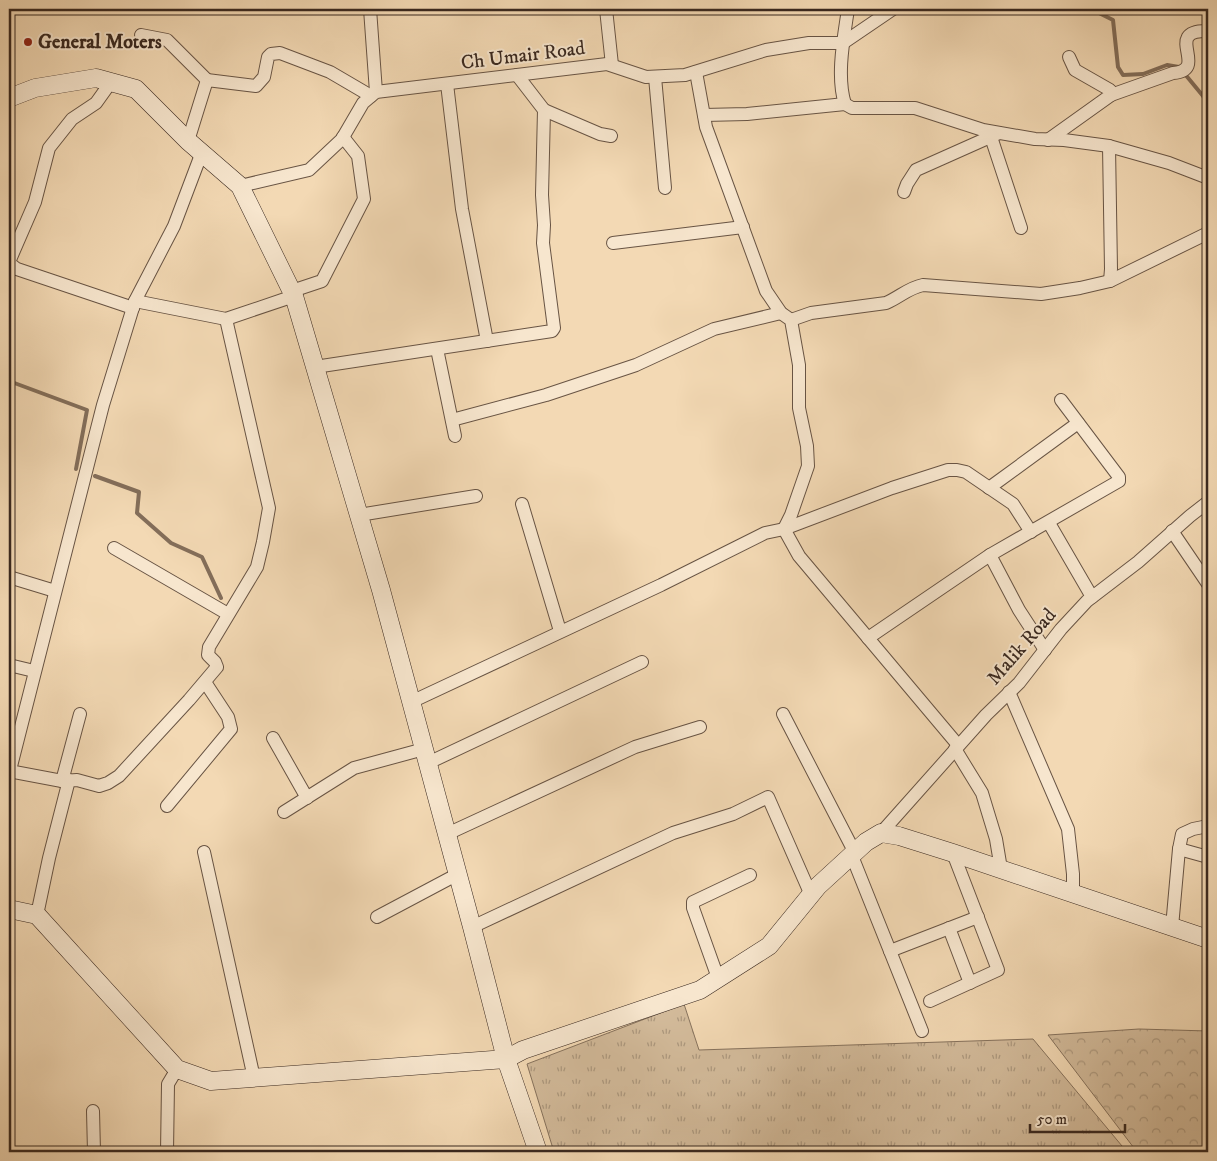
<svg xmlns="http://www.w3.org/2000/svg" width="1217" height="1161" font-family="'IM FELL DW Pica',serif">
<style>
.grass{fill:url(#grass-tufts);stroke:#86725d}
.forest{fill:url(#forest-crowns);stroke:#86725d}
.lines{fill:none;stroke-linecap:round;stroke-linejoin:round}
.stream{stroke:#836e5a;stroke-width:4}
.street-casing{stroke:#685444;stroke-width:14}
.secondary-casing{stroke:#39281f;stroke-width:19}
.street{stroke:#f7e6ce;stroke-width:12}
.secondary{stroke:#f7e6ce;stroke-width:18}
.poi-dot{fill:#8f2418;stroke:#f7e6ce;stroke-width:2}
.labels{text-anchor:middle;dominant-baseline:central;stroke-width:4;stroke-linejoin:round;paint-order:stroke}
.poi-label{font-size:20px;font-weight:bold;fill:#39281f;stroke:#f7e6ce;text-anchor:start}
.street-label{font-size:20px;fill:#39281f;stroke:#f7e6ce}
</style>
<defs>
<pattern id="grass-tufts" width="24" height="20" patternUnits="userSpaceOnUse" patternTransform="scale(1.25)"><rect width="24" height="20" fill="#d3bb9b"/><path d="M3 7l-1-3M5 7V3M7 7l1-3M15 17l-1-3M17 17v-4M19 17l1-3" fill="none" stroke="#ac987e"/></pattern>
<pattern id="forest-crowns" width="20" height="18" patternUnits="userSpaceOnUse" patternTransform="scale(1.25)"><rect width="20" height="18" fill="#d3bb9b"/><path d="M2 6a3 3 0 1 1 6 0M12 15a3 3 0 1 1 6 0" fill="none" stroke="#ac987e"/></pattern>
</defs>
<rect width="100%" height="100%" fill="#f3d9b4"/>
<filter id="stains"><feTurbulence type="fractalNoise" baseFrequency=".004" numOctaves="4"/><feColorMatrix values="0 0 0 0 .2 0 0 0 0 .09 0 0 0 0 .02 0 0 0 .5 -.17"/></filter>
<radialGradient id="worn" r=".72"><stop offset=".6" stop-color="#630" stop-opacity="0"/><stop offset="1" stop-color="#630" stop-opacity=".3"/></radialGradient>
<path class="grass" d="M 684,1004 L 699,1050 L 1033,1039 L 1127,1152 L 554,1152 L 527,1064 Z"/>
<path class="forest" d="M 1139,1029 L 1208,1031 L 1208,1152 L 1137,1152 L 1048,1035 Z"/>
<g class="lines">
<g class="stream">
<path d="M 1091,9 L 1113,20 L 1118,67 L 1123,75 L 1143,74 L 1167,65 L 1179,67"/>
<path d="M 1184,73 L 1203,96 L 1208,105"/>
<path d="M 9,381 L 87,410 L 76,469"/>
<path d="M 95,476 L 139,492 L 137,513 L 171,543 L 202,557 L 221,598"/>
</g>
<defs>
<g id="street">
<path d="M 370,9 L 376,92"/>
<path d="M 606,9 L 612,65"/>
<path d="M 848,9 C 844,37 836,76 845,104 L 852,108 L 915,108 L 983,130 L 1035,139 L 1064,140 L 1109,146 L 1169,163 L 1208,178"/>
<path d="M 141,35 L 167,40 L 207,80"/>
<path d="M 696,72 L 706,127 L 766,291 L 781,313 L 791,320 L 799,365 L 799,408 L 807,446 L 808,466 L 791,515 L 784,529"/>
<path d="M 655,77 L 665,188"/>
<path d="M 447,84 L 462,209 L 487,341"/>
<path d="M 1111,95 L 1173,73 C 1211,70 1161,30 1208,31"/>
<path d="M 544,110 L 600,134 L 611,136"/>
<path d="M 704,115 L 747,114 L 845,104"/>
<path d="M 991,137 L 1021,228"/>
<path d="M 1048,140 L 1111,95 L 1110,90 L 1075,70 L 1069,57"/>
<path d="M 188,141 L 207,80 L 256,86 L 264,77 L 268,57 L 271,54 L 280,53 L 330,72 L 371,96"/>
<path d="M 1109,146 L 1111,269 L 1110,281"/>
<path d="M 240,186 L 309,170 L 342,139 L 363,103 L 376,92 L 607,64 L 646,77 L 685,75 L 766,50 L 809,43 L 843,43 L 893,9"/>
<path d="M 904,192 L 907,184 L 916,170 L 999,133"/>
<path d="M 613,243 L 743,227"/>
<path d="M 9,262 L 35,202 L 49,148 L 72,119 L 96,103 L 111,82"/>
<path d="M 9,263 L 17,269 L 133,308"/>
<path d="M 292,291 L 322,281 L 364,199 L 358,156 L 343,137"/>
<path d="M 135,301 L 226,319 L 294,296"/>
<path d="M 791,320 L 811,313 L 886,303 C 900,297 908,288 923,285 L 1041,294 L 1080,288 L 1110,281 L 1208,233"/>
<path d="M 437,349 L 455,436"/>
<path d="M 315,367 L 552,331 L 554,328 L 543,243 L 544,225 L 542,195 L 544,110 L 517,75"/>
<path d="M 452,420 L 546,395 L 636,365 L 714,329 L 781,313"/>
<path d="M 989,488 L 1078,423"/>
<path d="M 522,504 L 560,631"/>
<path d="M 359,515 L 476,496"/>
<path d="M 1049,523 L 1092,597"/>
<path d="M 784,529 L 799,556 L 958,745"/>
<path d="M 1172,531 L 1208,584"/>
<path d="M 114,548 L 228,614"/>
<path d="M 990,555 L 1019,610 L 1045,650"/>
<path d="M 9,577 L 55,591"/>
<path d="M 868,638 L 990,555 L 1119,481 L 1119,477 L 1061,400"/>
<path d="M 9,665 L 34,671"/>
<path d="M 1009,692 L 1068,829 L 1073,874 L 1073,894"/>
<path d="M 411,702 L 661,585 L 765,533 L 784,529 L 892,488 L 948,470 L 957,470 L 966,472 L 1013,504 L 1031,532"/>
<path d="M 783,714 L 855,853"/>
<path d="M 273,738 L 307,798"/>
<path d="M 955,749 L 982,793 L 996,839 L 1001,869"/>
<path d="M 428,763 L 642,662"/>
<path d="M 9,771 L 62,781 L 77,780 L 99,786 L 108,783 L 119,776 L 189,700 L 217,667 L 215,662 L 208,655 L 209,647 L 257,567 L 263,542 L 269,508 L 226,319"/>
<path d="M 9,774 L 103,405 L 135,301 L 174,226 L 202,152"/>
<path d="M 62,781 L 80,714"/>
<path d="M 167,806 L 231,729 L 228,717 L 205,682"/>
<path d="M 284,812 L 354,768 L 424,749"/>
<path d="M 881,833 L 986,715 L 1019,683 L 1061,629 L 1087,601 L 1138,562 L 1190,516 L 1208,502"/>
<path d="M 447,834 L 635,747 L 700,727"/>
<path d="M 1179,849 L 1182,834 L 1193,829 L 1208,826"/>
<path d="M 204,852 L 254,1078"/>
<path d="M 852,856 L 922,1031"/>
<path d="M 37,915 L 49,858 L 69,780"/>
<path d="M 377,917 L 458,874"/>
<path d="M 472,927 L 673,833 L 733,814 L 768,797 L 811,895"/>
<path d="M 1172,927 L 1179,849 L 1208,857"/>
<path d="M 949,928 L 970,983"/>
<path d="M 890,951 L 978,917"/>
<path d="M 718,978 L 693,908 L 693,902 L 750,875"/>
<path d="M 930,1001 L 998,970 L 953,853"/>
<path d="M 93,1111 L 94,1152"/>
<path d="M 167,1152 L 168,1084 L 177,1069"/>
</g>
<g id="secondary">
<path d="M 9,98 L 35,88 L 96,78 L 136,89 L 188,141 L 240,186 L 294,296 L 381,590 L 472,927 L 506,1059 L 538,1152"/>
<path d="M 9,909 L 37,915 L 177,1069 L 211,1081 L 506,1059 L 523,1050 L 700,990 L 769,946 L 818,886 L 866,842 L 881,833 L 899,836 L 953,853 L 1208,939"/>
</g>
</defs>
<use href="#street" class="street-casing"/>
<use href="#secondary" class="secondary-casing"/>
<use href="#street" class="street"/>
<use href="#secondary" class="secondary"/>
</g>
<circle class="poi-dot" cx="28" cy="42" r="5"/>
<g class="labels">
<g class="poi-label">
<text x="38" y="42">General Moters</text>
</g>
<g class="street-label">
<text transform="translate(523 56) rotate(-7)">Ch Umair Road</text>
<text transform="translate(1022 647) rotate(-49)">Malik Road</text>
</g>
</g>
<rect width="1217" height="1161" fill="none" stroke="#f3d9b4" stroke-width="30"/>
<rect x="10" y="10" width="1197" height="1141" fill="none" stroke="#39281f" stroke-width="2.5"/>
<rect x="15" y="15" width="1187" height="1131" fill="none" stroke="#39281f"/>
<path d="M1030 1124v8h95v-8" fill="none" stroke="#39281f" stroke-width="2.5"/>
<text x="1037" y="1124" font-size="15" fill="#39281f" stroke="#f7e6ce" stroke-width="4" paint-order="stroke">50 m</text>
<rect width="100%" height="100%" filter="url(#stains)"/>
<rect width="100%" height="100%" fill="url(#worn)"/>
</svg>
